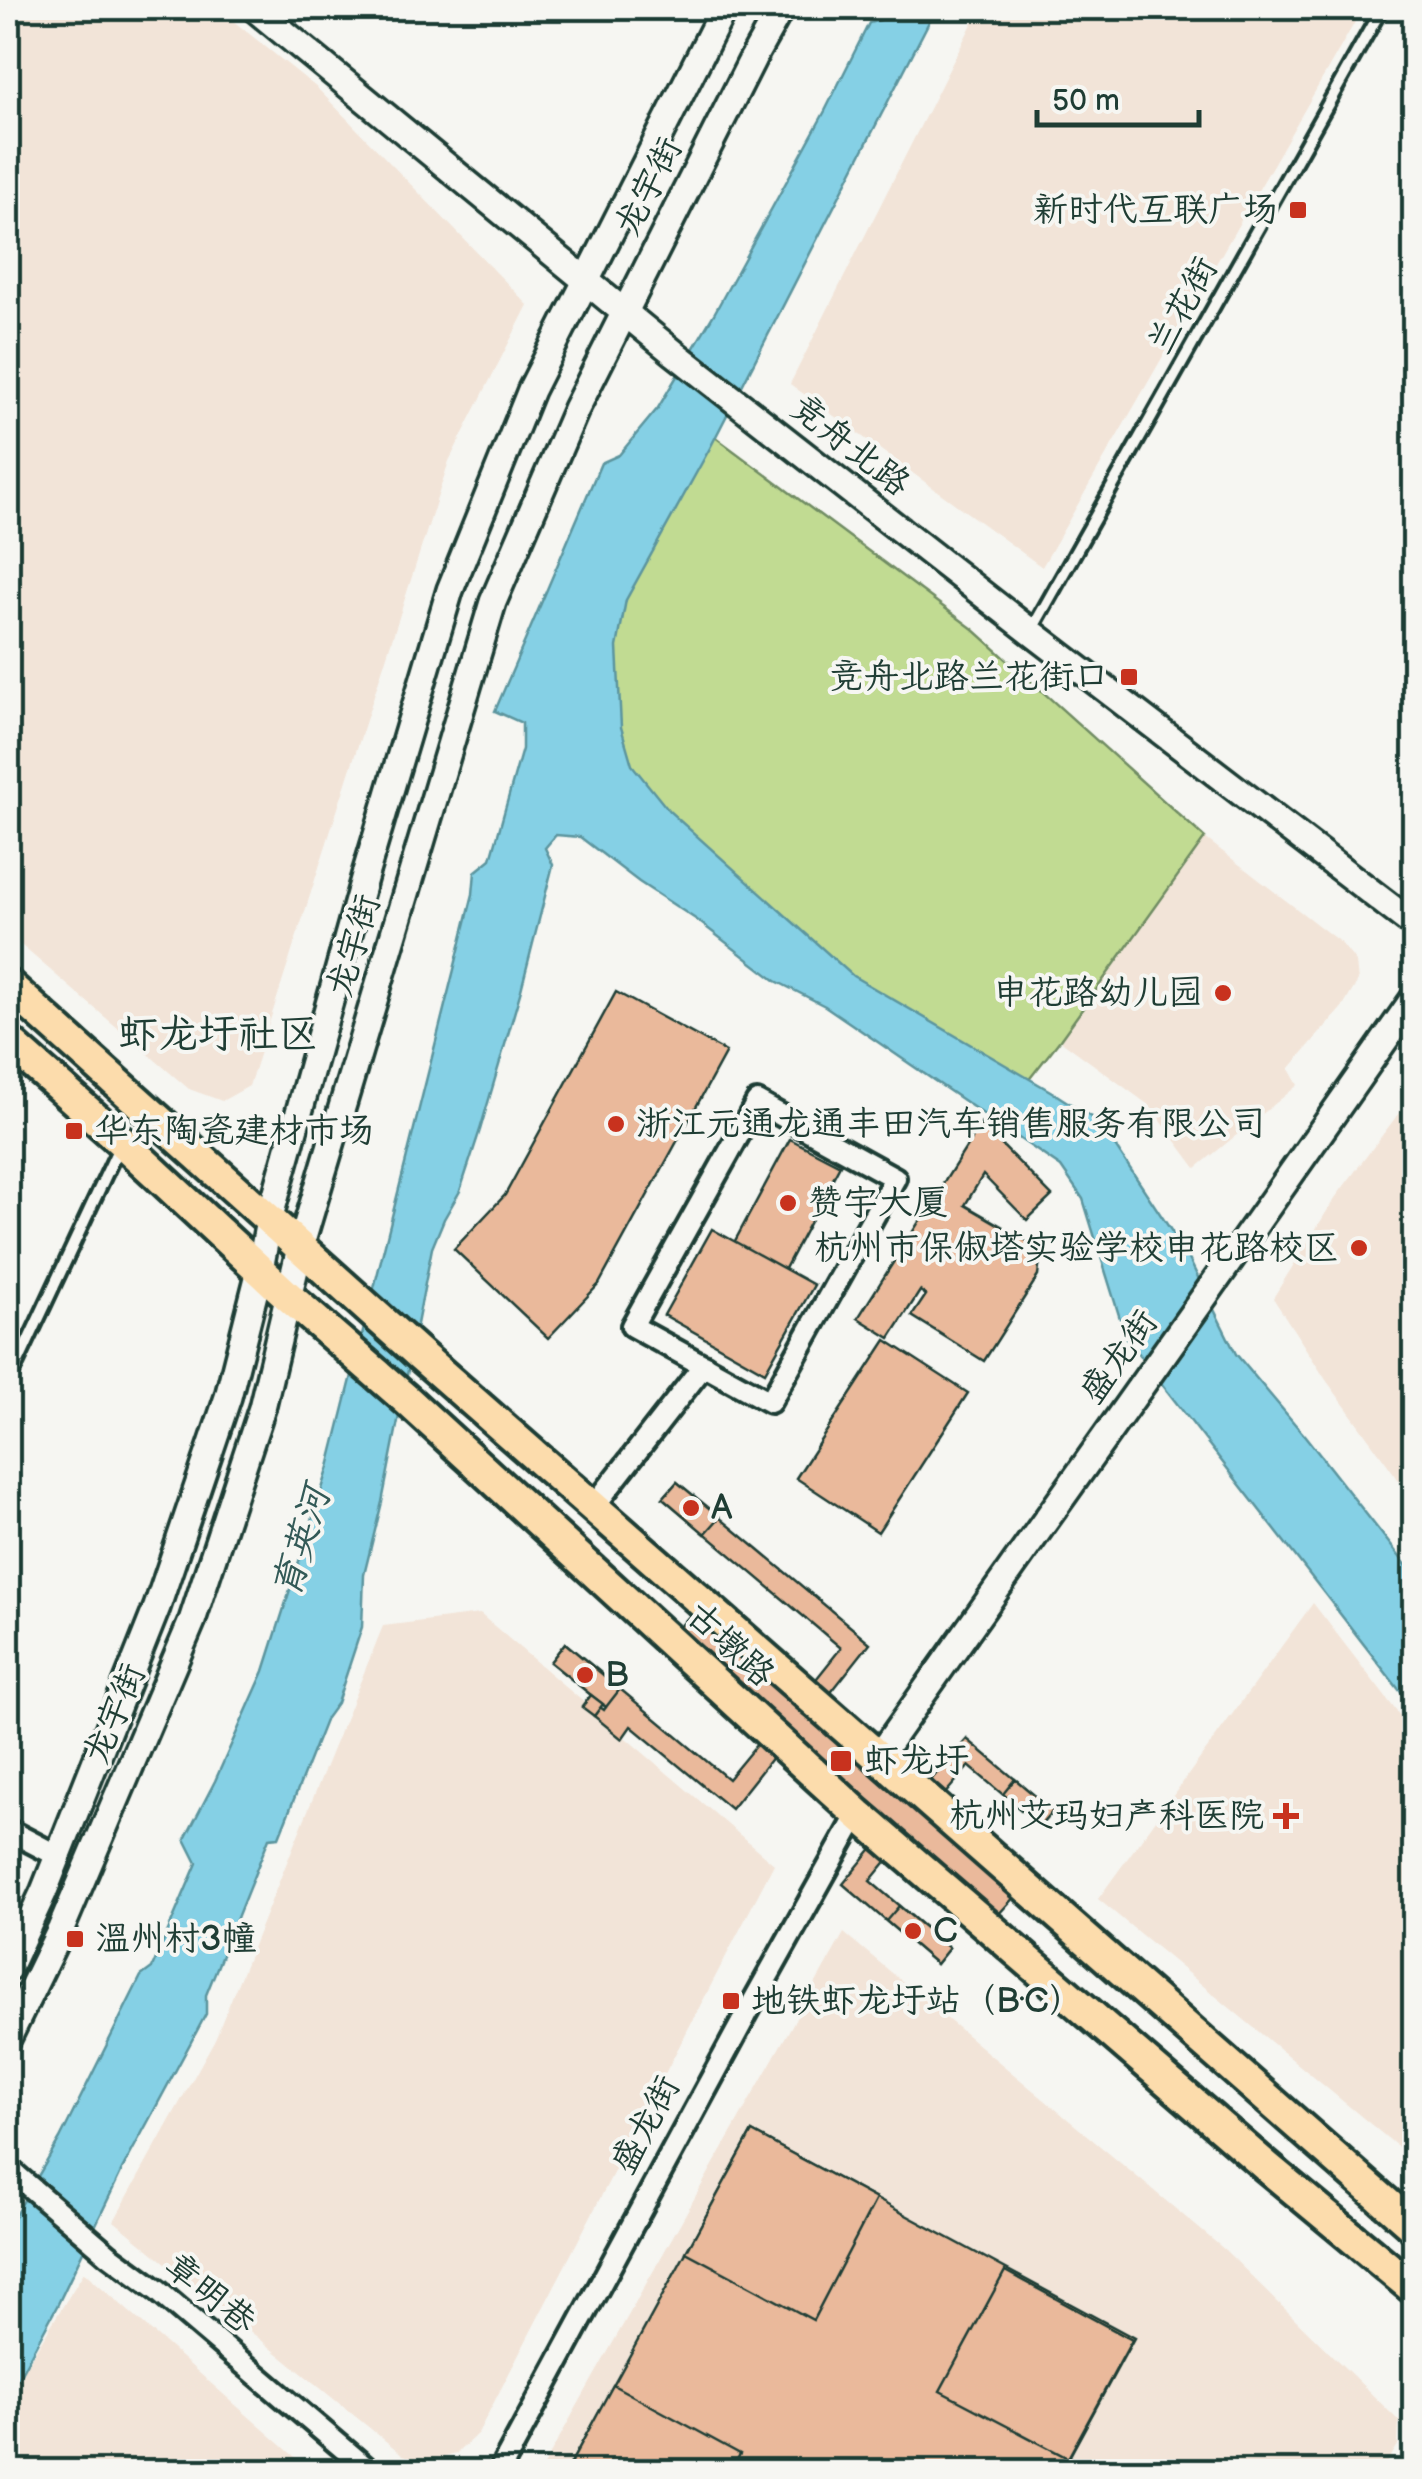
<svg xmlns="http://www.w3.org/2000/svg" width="1422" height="2479" font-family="'Balsamiq Sans','LXGW WenKai TC',sans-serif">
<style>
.built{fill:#f2e4d8}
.green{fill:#c1db92;stroke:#708c63;stroke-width:2.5}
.water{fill:#85d0e5;stroke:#5c959e;stroke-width:2.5}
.building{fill:#eab99b;stroke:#1f3d34;stroke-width:2.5}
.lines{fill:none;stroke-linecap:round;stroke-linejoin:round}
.service-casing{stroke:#1f3d34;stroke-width:18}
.minor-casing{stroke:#1f3d34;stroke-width:28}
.tertiary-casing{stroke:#1f3d34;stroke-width:32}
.primary-casing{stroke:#1f3d34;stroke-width:38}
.service{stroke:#f6f6f2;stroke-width:10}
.minor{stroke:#f6f6f2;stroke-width:20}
.tertiary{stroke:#f6f6f2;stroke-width:25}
.primary{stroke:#fcdcac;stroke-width:30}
.poi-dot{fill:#c8321e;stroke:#f6f6f2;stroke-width:4}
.labels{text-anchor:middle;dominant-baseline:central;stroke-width:8;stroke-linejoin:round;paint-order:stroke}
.street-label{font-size:35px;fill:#1f3d34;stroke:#f6f6f2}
.poi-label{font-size:35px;fill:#1f3d34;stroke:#f6f6f2;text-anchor:start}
.water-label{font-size:38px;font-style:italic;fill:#335a57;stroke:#f6f6f2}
.quarter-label{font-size:40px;fill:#1f3d34;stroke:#f6f6f2}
</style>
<rect width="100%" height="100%" fill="#f6f6f2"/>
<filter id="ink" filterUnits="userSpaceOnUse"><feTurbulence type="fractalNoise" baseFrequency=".01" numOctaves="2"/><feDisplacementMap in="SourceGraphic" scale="20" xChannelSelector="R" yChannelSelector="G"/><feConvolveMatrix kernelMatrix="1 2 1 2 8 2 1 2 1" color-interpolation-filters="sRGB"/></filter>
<g filter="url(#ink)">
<g class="built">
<path d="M 8,8 L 217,8 L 317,88 L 528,305 L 449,461 L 249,1086 L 222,1101 L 189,1089 L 8,934 Z"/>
<path d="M 980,8 L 1363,8 L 1042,567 L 790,384 Z"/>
<path d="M 1205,838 L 1341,943 L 1356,962 L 1358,981 L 1344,1005 L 1289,1069 L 1298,1085 L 1196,1168 L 1150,1106 L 1060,1040 Z"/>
<path d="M 1414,1093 L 1414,1501 L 1326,1380 L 1273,1298 L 1335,1198 Z"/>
<path d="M 1313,1603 L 1414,1734 L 1414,2160 L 1098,1899 Z"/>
<path d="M 480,1614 L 774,1864 L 478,2433 L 456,2454 L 427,2462 L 403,2455 L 114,2221 L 215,2039 L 383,1626 Z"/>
<path d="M 844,1933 L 1225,2250 L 1399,2421 L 1398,2445 L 1382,2471 L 540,2472 Z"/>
<path d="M 84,2272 L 311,2471 L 8,2471 L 8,2395 Z"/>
</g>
<path class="green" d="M 687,416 L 973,629 L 1205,838 L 1060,1040 L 1009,1105 L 546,751 Z"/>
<path class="water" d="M 895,8 L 936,8 L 710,448 L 626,600 L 617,647 L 621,727 L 632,765 L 669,811 L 853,976 L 1052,1092 L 1100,1123 L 1186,1253 L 1236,1354 L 1305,1436 L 1414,1575 L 1414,1709 L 1126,1338 L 1083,1199 L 1061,1167 L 825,1006 L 776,981 L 697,920 L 639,882 L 580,837 L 556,835 L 545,848 L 553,865 L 521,990 L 480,1130 L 460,1191 L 444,1219 L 432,1248 L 382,1502 L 364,1575 L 362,1627 L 337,1703 L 326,1718 L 279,1837 L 269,1838 L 206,1995 L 206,2014 L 122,2170 L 57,2306 L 8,2397 L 8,2227 L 60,2139 L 141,1976 L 152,1968 L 197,1863 L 185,1839 L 215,1781 L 264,1671 L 329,1467 L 473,894 L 475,872 L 491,859 L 522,749 L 522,723 L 495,711 L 601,463 L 619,455 L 658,408 L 714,314 L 825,111 L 869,23 L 880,20 Z"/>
<g class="building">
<path d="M 616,992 L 726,1052 L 599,1284 L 548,1338 L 454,1249 L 505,1195 Z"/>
<path d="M 981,1124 L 1052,1196 L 1027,1220 L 983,1175 L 965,1205 L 1041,1249 L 1038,1276 L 984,1361 L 912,1316 L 926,1295 L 920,1291 L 890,1338 L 858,1318 Z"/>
<path d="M 790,1139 L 840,1165 L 754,1327 L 703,1300 Z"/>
<path d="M 712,1229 L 814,1285 L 765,1372 L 664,1315 Z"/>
<path d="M 886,1340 L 968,1393 L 878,1532 L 796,1478 Z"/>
<path d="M 677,1482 L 870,1643 L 825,1700 L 923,1789 L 967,1739 L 1053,1811 L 1040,1826 L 969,1766 L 937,1803 L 1028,1882 L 986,1928 L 898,1847 L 870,1881 L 949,1948 L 936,1964 L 843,1884 L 883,1835 L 781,1746 L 731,1809 L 631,1726 L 622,1739 L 594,1716 L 600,1707 L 604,1710 L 606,1707 L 550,1662 L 565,1643 L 728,1779 L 766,1733 L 664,1645 L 706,1597 L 809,1688 L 841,1648 L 663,1498 Z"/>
<path d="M 677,1482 L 720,1517 L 705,1534 L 663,1498 Z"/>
<path d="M 565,1643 L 620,1689 L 606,1707 L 550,1662 Z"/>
<path d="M 591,1695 L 603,1704 L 594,1716 L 582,1707 Z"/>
<path d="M 1015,1779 L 1053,1811 L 1040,1826 L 1003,1794 Z"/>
<path d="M 899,1906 L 949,1948 L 936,1964 L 886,1921 Z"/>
<path d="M 752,2132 L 1134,2338 L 1061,2472 L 566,2472 Z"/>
<path d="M 752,2132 L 876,2199 L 813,2320 L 686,2252 Z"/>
<path d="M 1005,2271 L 1132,2340 L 1068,2458 L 940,2391 Z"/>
<path d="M 613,2385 L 740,2454 L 731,2472 L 566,2472 Z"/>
</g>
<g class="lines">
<defs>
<g id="service">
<path d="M 1031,631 L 1382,8"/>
<path d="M 8,1384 L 120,1145"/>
</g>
<g id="minor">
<path d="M 757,1102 L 895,1178 L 770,1402 L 632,1326 Z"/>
<path d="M 594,1506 L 704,1365"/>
<path d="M 8,1830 L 58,1856"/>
<path d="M 8,2168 L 109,2255 L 158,2291 L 371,2472"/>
<path d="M 499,2472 L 747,2013 L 858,1814"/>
</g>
<g id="tertiary">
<path d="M 254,8 L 674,353 L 1031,632 L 1414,925"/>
<path d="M 879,1756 C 1057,1503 1238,1252 1414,998"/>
<path d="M 8,1968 L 44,1891 L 157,1607 L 228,1397 L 260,1270 L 269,1220 L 365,875 L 450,590 L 531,390 L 724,8"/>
<path d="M 8,2038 L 61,1929 L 192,1621 L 262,1408 L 300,1248 L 493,602 L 576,409 L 753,58 L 781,8"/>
</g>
<g id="primary">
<path d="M 8,985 L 419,1354 L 1414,2227"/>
<path d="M 8,1041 L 122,1142 L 290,1298 L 408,1401 L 858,1814 L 1267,2167 L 1414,2289"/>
</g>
</defs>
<use href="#service" class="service-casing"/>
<use href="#minor" class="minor-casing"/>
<use href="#tertiary" class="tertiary-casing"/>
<use href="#primary" class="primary-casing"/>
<use href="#service" class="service"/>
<use href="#minor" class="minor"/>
<use href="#tertiary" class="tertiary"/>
<use href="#primary" class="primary"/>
</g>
</g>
<g class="poi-dot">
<rect x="1288" y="200" width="20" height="20" rx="5"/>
<rect x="1119" y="667" width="20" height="20" rx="5"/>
<circle cx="1223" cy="993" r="10"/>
<circle cx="616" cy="1124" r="10"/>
<rect x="64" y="1121" width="20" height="20" rx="5"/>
<circle cx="788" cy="1203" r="10"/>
<circle cx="1359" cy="1248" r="10"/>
<circle cx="691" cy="1508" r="10"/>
<circle cx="585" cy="1675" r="10"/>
<rect x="829" y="1749" width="24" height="24" rx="5"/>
<path d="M1281 1801h10v10h10v10h-10v10h-10v-10h-10v-10h10z"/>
<circle cx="913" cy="1931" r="10"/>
<rect x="65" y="1929" width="20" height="20" rx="5"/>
<rect x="721" y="1991" width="20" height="20" rx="5"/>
</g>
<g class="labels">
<g class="street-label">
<text transform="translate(649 187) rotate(-63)">龙宇街</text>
<text transform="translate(1183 306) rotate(-61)">兰花街</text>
<text transform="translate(850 446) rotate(38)">竞舟北路</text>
<text transform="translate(354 946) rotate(-73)">龙宇街</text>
<text transform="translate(1119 1357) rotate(-54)">盛龙街</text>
<text transform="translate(730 1645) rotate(43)">古墩路</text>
<text transform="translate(115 1714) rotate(-67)">龙宇街</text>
<text transform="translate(646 2125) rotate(-62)">盛龙街</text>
<text transform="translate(210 2294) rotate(39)">章明巷</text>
</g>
<g class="poi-label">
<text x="1278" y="210" text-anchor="end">新时代互联广场</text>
<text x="1109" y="677" text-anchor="end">竞舟北路兰花街口</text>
<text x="1203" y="993" text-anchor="end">申花路幼儿园</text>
<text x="636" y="1124">浙江元通龙通丰田汽车销售服务有限公司</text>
<text x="94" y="1131">华东陶瓷建材市场</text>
<text x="808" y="1203">赞宇大厦</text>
<text x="1339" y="1248" text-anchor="end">杭州市保俶塔实验学校申花路校区</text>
<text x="711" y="1508">A</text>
<text x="605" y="1675">B</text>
<text x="864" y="1761">虾龙圩</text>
<text x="1264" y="1816" text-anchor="end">杭州艾玛妇产科医院</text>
<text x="933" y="1931">C</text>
<text x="95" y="1939">温州村3幢</text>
<text x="751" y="2001">地铁虾龙圩站（B·C）</text>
</g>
<g class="water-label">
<text transform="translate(302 1542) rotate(-73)">育英河</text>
</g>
<g class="quarter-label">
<text x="218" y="1035">虾龙圩社区</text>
</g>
</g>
<rect width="1422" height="2479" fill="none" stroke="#f6f6f2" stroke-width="40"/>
<rect x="20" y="20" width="1382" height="2439" fill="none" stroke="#1f3d34" stroke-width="4" filter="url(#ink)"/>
<path d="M1037 110v15h162v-15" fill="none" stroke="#1f3d34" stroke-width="5"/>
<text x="1052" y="110" font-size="30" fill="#1f3d34" stroke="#f6f6f2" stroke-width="8" paint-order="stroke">50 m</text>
</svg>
